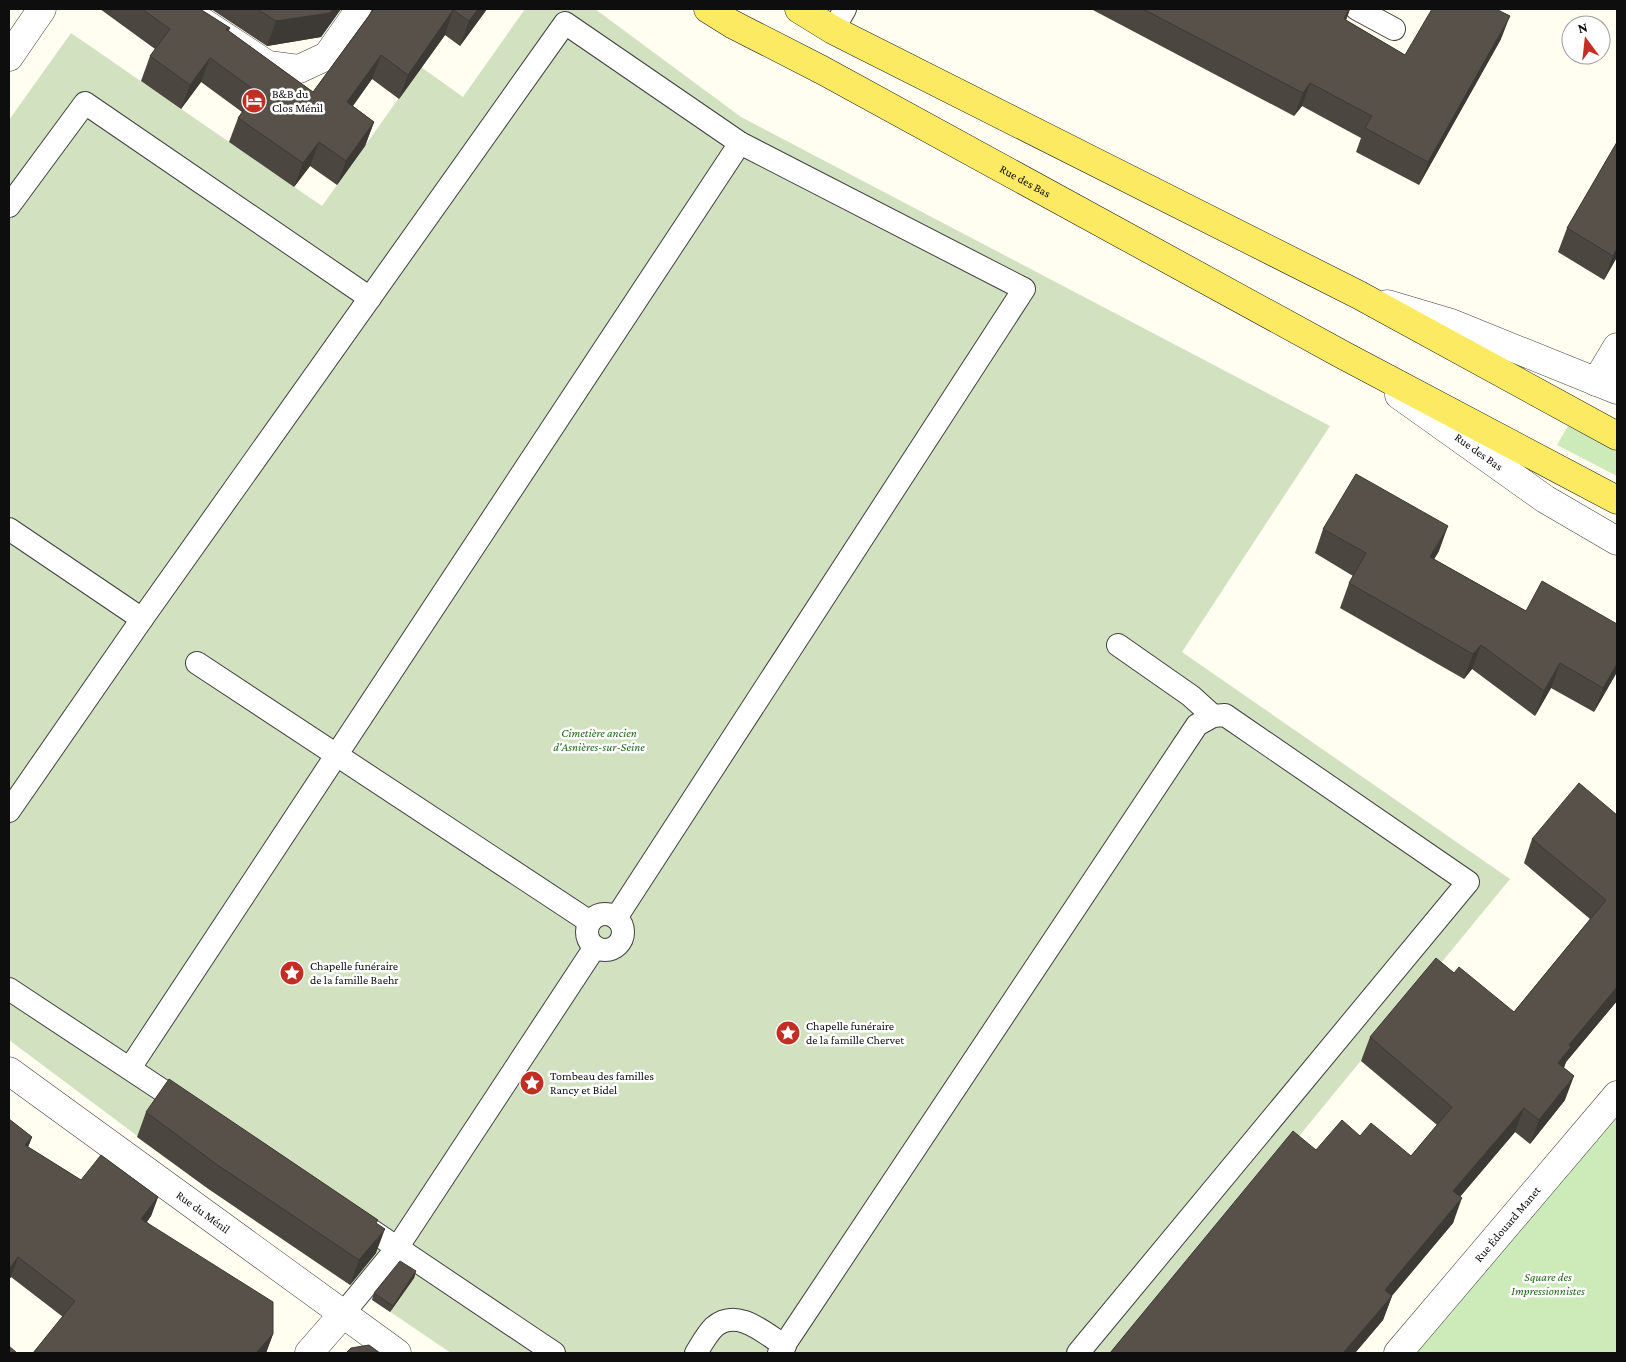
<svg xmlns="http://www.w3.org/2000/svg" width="1626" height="1362" font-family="'Crimson Pro',serif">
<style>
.green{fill:#ccebb8}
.cemetery{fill:#d2e2c0}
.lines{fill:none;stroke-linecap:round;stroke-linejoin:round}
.service-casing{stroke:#414141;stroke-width:24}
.minor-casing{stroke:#414141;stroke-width:29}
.primary-casing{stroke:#1f1f1f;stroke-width:29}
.service{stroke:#fff;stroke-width:22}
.minor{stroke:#fff;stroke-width:28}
.primary{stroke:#fcea62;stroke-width:28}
.wall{fill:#4b4640}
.shaded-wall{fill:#3d3934}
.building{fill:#57514a;stroke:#3d3934}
.labels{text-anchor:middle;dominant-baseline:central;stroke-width:5;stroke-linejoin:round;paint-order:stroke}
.poi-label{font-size:12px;fill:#0e0e0e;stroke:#fff;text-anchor:start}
.street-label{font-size:12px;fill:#0e0e0e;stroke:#fff}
.park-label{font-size:12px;font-style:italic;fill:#23681c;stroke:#fff}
</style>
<rect width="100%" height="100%" fill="#fffef0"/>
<g class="green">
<path d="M 1568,426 L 1617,451 L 1617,476 L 1557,445 Z"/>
<path d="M 1617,1095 L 1617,1353 L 1398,1353 Z"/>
</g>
<path class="cemetery" d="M 525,9 L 595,9 L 741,117 L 1330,426 L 1182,652 L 1510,879 L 1121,1353 L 451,1353 L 207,1188 L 9,1040 L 9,120 L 71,33 L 322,206 L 421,67 L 463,97 Z"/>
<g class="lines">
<defs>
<g id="service">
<path d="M 1357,9 L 1394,29"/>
<path d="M 833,30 L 845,9"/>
<path d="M 9,206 L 85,103 L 370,298"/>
<path d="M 9,529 L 142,619"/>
<path d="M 1118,645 L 1191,696 L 1213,716"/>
<path d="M 197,663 L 590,922"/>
<path d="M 9,811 L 142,619 L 565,23 L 740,143 L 1024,289 L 616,918"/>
<circle cx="605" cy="932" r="18"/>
<path d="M 9,989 L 186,1106"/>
<path d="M 130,1068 L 740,143"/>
<path d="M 356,1220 L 554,1353"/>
<path d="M 342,1315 L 397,1248 L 595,947"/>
<path d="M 696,1353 C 701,1345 707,1334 714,1327 C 737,1307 764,1333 785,1346"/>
<path d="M 779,1353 L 1197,725 L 1213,716 L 1225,715 L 1468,882 L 1078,1353"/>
</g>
<g id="minor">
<path d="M 183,9 L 268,65 L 299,69 L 327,56 L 360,9"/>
<path d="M 9,57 L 42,9"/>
<path d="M 1387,304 L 1451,323 L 1617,390"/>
<path d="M 1596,382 L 1617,347"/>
<path id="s1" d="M 1399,395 L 1545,499 L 1617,541"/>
<path id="s2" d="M 9,1071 L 397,1353"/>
<path d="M 309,1353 L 342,1315"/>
<path id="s3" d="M 1398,1353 L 1617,1095"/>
</g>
<g id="primary">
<path id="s4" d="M 708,9 L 732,24 L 822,70 L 1343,355 L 1617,500"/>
<path d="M 799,9 L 833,30 L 1359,295 L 1617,436"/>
</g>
</defs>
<use href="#service" class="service-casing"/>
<use href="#minor" class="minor-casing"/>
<use href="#primary" class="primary-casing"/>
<use href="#service" class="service"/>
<use href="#minor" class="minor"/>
<use href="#primary" class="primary"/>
</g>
<g class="wall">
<path d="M 100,9 L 200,9 L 230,28 L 229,31 L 313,92 L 369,15 L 372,9 L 487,9 L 460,46 L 445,35 L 399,99 L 372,79 L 353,106 L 374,122 L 365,146 L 337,185 L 310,166 L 294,187 L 229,142 L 238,118 L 242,112 L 201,82 L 181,109 L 141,81 L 150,56 L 155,49 Z"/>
<path d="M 211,9 L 341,9 L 321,37 L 267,46 Z"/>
<path d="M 1091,9 L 1350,9 L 1346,20 L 1405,55 L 1501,39 L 1419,185 L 1356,152 L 1361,138 L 1302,106 L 1294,116 Z"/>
<path d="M 1617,142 L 1617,257 L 1604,280 L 1558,252 L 1567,228 Z"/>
<path d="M 1323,529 L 1439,551 L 1434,559 L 1526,611 L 1617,624 L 1617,672 L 1594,712 L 1551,688 L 1535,716 L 1472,669 L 1464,679 L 1340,608 L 1349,583 L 1353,576 L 1315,553 Z"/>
<path d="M 1617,815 L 1617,1001 L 1566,1062 L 1564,1068 L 1565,1100 L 1530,1144 L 1515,1132 L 1460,1197 L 1453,1223 L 1392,1296 L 1383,1320 L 1355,1353 L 1110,1353 L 1316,1150 L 1360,1136 L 1411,1156 L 1437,1125 L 1361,1061 L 1370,1037 L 1454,973 L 1514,1012 L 1590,919 L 1524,863 L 1532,839 Z"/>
<path d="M 146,1112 L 376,1223 L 376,1253 L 350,1285 L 207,1188 L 137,1137 Z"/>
<path d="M 9,1119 L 32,1137 L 28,1147 L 81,1180 L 158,1197 L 151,1216 L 147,1222 L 273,1334 L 266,1353 L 33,1353 L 63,1317 L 11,1277 L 9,1279 Z"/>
<path d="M 416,1271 L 414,1278 L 390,1312 L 372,1300 L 374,1293 Z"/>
</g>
<g class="shaded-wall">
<path d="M 333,9 L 341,9 L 321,37 L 267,46 L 276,21 Z"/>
<path d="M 478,9 L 487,9 L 460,46 L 469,21 Z"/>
<path d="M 1349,9 L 1350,9 L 1346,20 L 1336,42 L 1344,19 Z"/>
<path d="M 453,10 L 445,35 L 399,99 L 408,75 Z"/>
<path d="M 1510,16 L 1501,39 L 1419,185 L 1428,162 Z"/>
<path d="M 381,55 L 372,79 L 338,126 L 347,102 Z"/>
<path d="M 210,58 L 201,82 L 181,109 L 190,85 Z"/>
<path d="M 1310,83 L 1302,106 L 1294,116 L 1303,93 Z"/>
<path d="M 374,122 L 365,146 L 337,185 L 346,161 Z"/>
<path d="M 319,142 L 310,166 L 294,187 L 303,163 Z"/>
<path d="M 1617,248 L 1617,257 L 1604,280 L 1613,256 Z"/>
<path d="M 1448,526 L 1439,551 L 1421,581 L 1430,557 Z"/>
<path d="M 1481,645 L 1472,669 L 1464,679 L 1473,654 Z"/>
<path d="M 1560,663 L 1551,688 L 1535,716 L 1544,691 Z"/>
<path d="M 1617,664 L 1617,672 L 1594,712 L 1603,688 Z"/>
<path d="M 1617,987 L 1617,1001 L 1566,1062 L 1562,1071 L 1558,1063 L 1569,1045 Z"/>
<path d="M 1574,1076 L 1565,1100 L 1530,1144 L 1539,1120 Z"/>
<path d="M 1524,1108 L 1515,1132 L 1444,1215 L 1453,1191 Z"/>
<path d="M 32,1137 L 24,1157 L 25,1145 Z"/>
<path d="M 158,1197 L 151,1216 L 134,1238 L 141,1219 Z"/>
<path d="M 1462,1198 L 1453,1223 L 1376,1314 L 1385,1290 Z"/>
<path d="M 385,1229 L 376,1253 L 350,1285 L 359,1260 Z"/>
<path d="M 18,1257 L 11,1277 L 9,1279 L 9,1269 Z"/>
<path d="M 416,1271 L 414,1278 L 390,1312 L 393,1306 Z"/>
<path d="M 1392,1296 L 1383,1320 L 1355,1353 L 1343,1353 Z"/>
<path d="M 273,1334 L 266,1353 L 256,1353 Z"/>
</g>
<g class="building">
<path d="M 142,9 L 200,9 L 230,28 L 226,29 L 313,92 L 374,9 L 478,9 L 469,21 L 453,10 L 408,75 L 381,55 L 347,102 L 374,122 L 346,161 L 319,142 L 303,163 L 238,118 L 257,92 L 210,58 L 190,85 L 150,56 L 170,29 Z"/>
<path d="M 257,9 L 333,9 L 330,13 L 276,21 Z"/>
<path d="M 1143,9 L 1349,9 L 1344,19 L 1405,55 L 1432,9 L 1496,9 L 1510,16 L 1428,162 L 1365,128 L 1372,116 L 1310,83 L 1303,93 Z"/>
<path d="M 1617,142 L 1617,248 L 1613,256 L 1567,228 Z"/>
<path d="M 1356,474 L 1448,526 L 1430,557 L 1526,611 L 1542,581 L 1617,624 L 1617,664 L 1603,688 L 1560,663 L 1544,691 L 1481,645 L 1473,654 L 1349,583 L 1366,553 L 1323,529 Z"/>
<path d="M 1579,783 L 1617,815 L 1617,987 L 1569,1045 L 1571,1047 L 1558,1063 L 1574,1076 L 1539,1120 L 1524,1108 L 1453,1191 L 1462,1198 L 1385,1290 L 1392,1296 L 1343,1353 L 1110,1353 L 1293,1131 L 1316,1150 L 1342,1120 L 1360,1136 L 1371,1123 L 1411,1156 L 1452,1107 L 1370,1037 L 1436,958 L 1454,973 L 1459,967 L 1514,1012 L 1606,900 L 1532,839 Z"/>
<path d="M 169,1079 L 378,1220 L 376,1223 L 385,1229 L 359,1260 L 216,1164 L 146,1112 Z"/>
<path d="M 9,1119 L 32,1137 L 25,1145 L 81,1180 L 101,1155 L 158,1197 L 141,1219 L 273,1302 L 273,1334 L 256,1353 L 33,1353 L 75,1301 L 18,1257 L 9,1269 Z"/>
<path d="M 400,1261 L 416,1271 L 393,1306 L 374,1293 Z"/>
<path d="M 369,1345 L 380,1353 L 346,1353 L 351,1348 Z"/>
<path d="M 9,1346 L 17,1353 L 9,1353 Z"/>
</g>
<defs>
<symbol id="hotel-disc" viewBox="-11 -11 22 22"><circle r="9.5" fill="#c32e22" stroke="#fff"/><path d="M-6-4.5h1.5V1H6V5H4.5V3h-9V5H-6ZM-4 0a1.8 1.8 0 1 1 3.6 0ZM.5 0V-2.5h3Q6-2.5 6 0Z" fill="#fff"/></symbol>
<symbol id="sight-disc" viewBox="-11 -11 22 22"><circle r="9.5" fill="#c32e22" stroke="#fff"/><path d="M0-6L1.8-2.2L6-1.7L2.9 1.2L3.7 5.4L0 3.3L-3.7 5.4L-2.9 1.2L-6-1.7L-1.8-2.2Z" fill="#fff"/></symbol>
</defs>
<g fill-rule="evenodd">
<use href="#hotel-disc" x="240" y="87" width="28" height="28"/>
<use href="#sight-disc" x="278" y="959" width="28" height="28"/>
<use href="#sight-disc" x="774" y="1019" width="28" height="28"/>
<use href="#sight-disc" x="518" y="1069" width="28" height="28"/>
</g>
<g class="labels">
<g class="poi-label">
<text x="272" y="94">B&amp;B du<tspan x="272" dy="14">Clos Ménil</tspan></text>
<text x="310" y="966">Chapelle funéraire<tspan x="310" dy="14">de la famille Baehr</tspan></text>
<text x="806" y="1026">Chapelle funéraire<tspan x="806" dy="14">de la famille Chervet</tspan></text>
<text x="550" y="1076">Tombeau des familles<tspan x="550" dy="14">Rancy et Bidel</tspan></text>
</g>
<g class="street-label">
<text stroke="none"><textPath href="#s4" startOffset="361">Rue des Bas</textPath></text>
<text stroke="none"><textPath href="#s1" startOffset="98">Rue des Bas</textPath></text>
<text stroke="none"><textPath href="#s2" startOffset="240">Rue du Ménil</textPath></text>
<text stroke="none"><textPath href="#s3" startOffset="169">Rue Édouard Manet</textPath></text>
</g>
<g class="park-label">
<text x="599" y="733">Cimetière ancien<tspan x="599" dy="14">d'Asnières-sur-Seine</tspan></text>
<text x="1548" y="1277">Square des<tspan x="1548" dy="14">Impressionnistes</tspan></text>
</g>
</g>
<rect width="1626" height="1362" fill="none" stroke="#0e0e0e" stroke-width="20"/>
<g transform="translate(1586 40) rotate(345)"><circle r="24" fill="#ffffff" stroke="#9f9f9f"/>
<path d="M0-4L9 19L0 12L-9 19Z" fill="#c32e22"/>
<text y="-8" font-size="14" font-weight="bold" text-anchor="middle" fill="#0e0e0e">N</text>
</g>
</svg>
